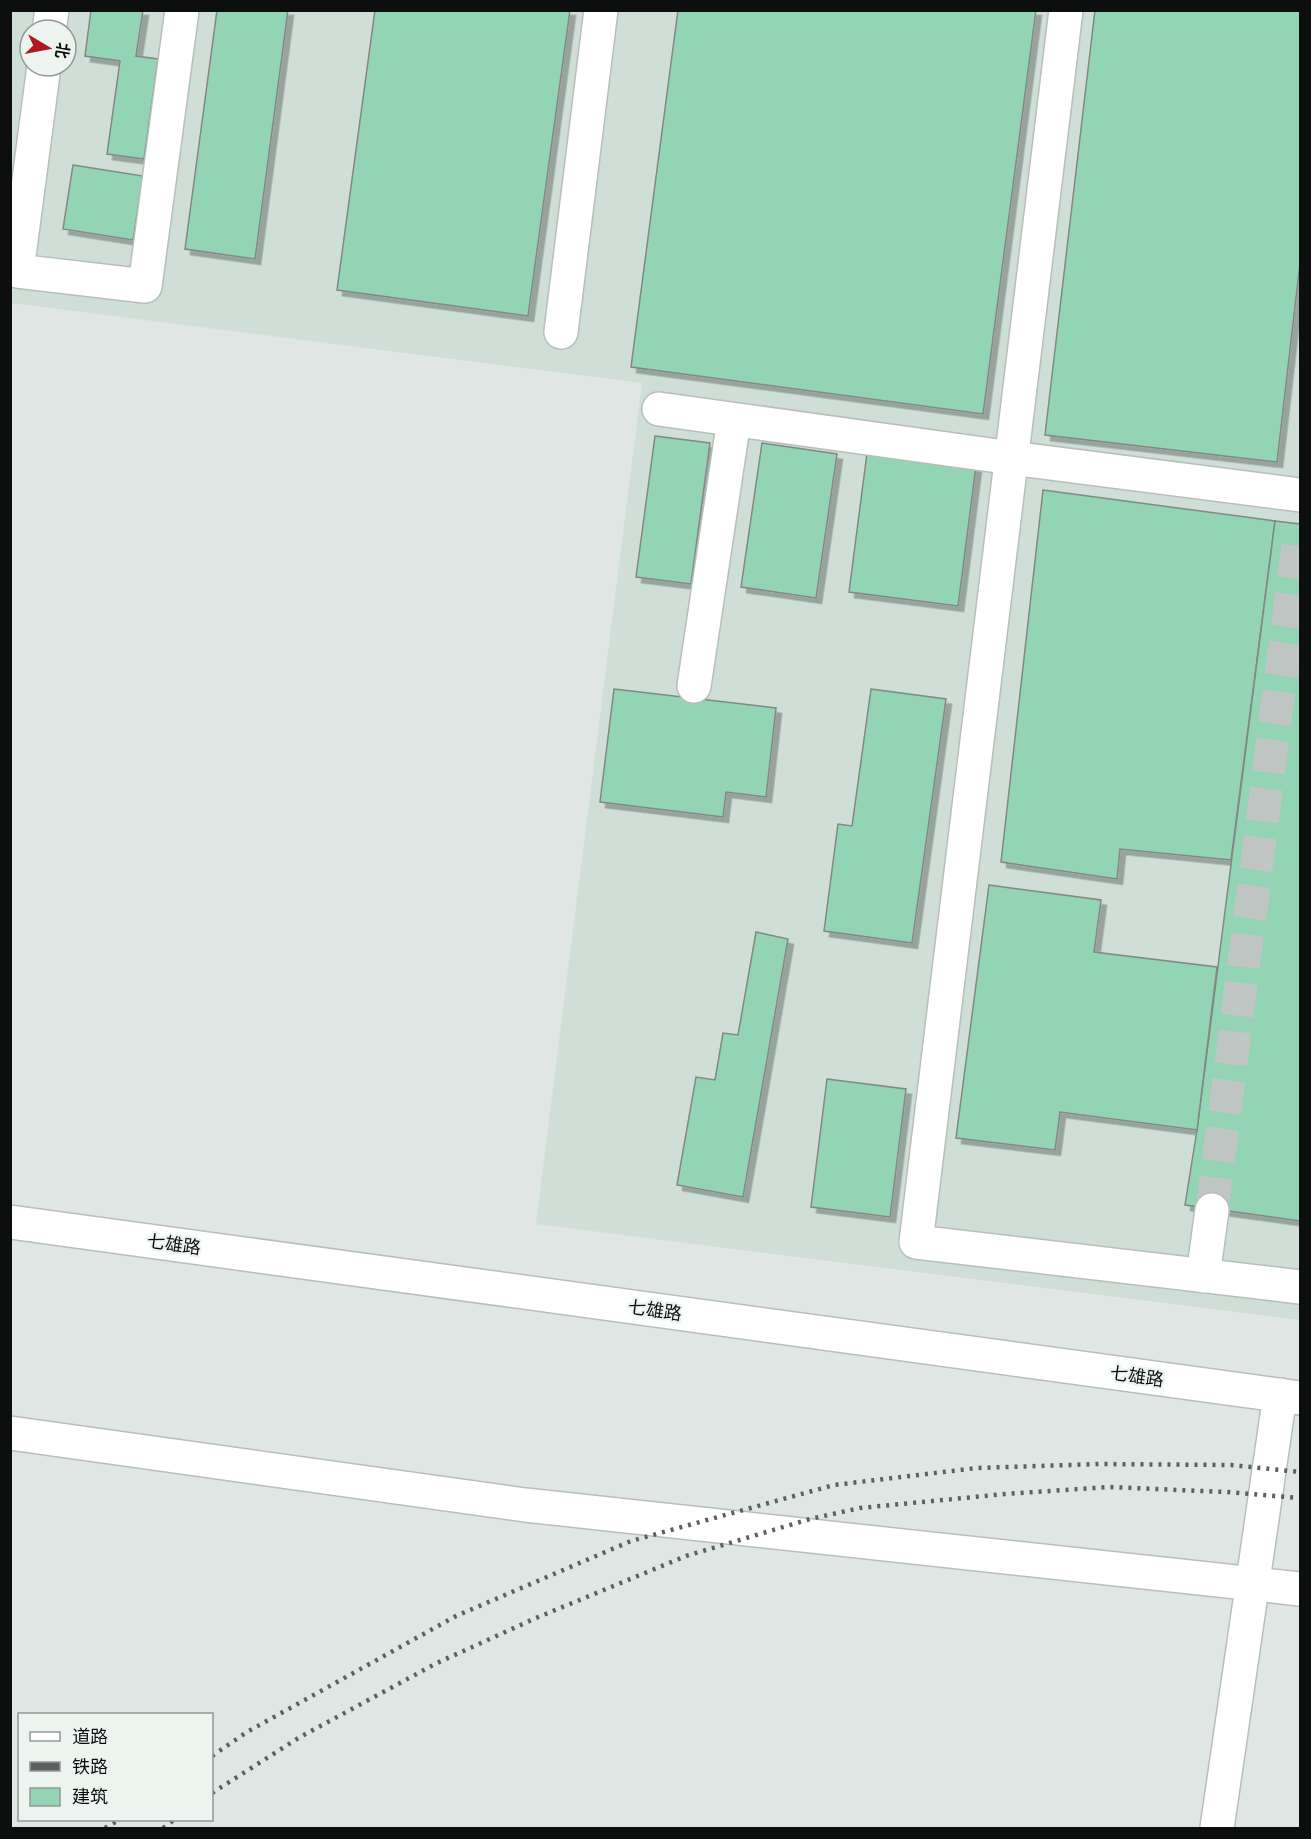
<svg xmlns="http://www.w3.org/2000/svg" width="1311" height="1839" font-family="Lora,'Noto Sans SC',serif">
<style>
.built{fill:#cfded6;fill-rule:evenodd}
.building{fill:#93d4b4;stroke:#828885;stroke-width:1.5;filter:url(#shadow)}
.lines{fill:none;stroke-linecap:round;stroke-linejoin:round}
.minor-tunnel{stroke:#c0c6c3;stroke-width:33;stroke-dasharray:33 16;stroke-linecap:butt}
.minor-casing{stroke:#b8bfbb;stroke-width:36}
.minor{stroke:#fff;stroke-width:33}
.rail{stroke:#5d605f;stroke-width:4.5;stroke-dasharray:3 6;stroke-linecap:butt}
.labels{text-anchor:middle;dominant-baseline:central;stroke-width:4.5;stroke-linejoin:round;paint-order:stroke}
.street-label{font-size:18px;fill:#0d0f0e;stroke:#edf4f0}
</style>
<defs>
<filter id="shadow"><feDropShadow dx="5.5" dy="5.5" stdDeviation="0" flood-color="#0004"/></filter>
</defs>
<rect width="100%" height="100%" fill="#e0e6e3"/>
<path class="built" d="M 11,11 L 1300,11 L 1300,1320 L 536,1224 L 642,383 L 11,303 ZM 30,30 L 66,30 L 66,66 L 30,66 Z"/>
<g class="building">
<path d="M 91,10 L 143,10 L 136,56 L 158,59 L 144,159 L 107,154 L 120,61 L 85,56 Z"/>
<path d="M 217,10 L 288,10 L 255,259 L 185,249 Z"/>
<path d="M 375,10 L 570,10 L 528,316 L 337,290 Z"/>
<path d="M 678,10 L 1036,10 L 983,414 L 631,367 Z"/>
<path d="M 1095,10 L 1300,10 L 1300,263 L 1277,462 L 1045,435 Z"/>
<path d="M 73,165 L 143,176 L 133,240 L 63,229 Z"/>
<path d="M 655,436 L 710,443 L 691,584 L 636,577 Z"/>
<path d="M 762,443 L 837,454 L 816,598 L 741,587 Z"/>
<path d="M 867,453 L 976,466 L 958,606 L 849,592 Z"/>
<path d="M 1043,490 L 1275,521 L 1231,860 L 1120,849 L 1117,879 L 1001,862 Z"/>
<path d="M 1275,521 L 1300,524 L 1300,1221 L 1185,1205 L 1197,1130 Z"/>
<path d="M 614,689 L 776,708 L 766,797 L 726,792 L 723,817 L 600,802 Z"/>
<path d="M 871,689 L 946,699 L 912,943 L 824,931 L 838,824 L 852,826 Z"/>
<path d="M 989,885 L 1101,900 L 1094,952 L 1217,967 L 1197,1130 L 1060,1112 L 1055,1150 L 956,1138 Z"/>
<path d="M 756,932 L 788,939 L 743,1197 L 677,1185 L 696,1077 L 715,1080 L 723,1033 L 738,1035 Z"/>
<path d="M 827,1079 L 906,1089 L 890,1217 L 811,1207 Z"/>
</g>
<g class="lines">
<path class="minor-tunnel" d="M 1212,1210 L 1300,529"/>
<defs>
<g id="minor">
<path d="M 1066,10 L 916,1242 L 1300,1287"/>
<path d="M 49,30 L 52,10"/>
<path d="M 44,66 L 17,271 L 145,286 L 182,10"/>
<path d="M 561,332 L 601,10"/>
<path d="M 659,409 L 1012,458 L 1300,495"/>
<path d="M 694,686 L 734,420"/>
<path d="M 10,1222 L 1300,1398"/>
<path d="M 1203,1276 L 1212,1210"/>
<path d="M 10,1433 L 525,1505 L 1300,1589"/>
<path d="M 1217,1828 L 1280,1395"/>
</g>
</defs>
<use href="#minor" class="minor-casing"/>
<use href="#minor" class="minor"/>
<g class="rail">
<path d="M 212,1756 L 247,1732 L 456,1616 L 631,1541 L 834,1485 L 977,1468 L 1099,1464 L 1231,1465 L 1300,1472"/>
<path d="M 212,1793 L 300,1737 L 437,1663 L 536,1618 L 686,1556 L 810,1519 L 860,1508 L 1005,1494 L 1109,1487 L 1226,1492 L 1300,1498"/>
<path d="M 105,1828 L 119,1820"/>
<path d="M 163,1828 L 174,1820"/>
</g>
</g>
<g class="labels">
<g class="street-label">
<text transform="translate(174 1244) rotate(8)">七雄路</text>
<text transform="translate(655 1310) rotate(8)">七雄路</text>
<text transform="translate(1137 1376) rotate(8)">七雄路</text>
</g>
</g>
<rect width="1311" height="1839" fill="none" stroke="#0d0f0e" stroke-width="24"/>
<rect x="18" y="1713" width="195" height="108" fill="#edf4f0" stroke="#939896" stroke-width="1.5"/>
<rect x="30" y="1732" width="30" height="9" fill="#ffffff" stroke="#939896" stroke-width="1.5"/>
<text x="72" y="1743" font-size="18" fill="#0d0f0e">道路</text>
<rect x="30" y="1762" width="30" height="9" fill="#5d605f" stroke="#939896" stroke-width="1.5"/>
<text x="72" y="1773" font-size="18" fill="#0d0f0e">铁路</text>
<rect x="30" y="1788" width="30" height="18" fill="#93d4b4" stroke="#939896" stroke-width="1.5"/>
<text x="72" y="1803" font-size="18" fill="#0d0f0e">建筑</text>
<g transform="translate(48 48) rotate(100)"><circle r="28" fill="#edf4f0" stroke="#939896" stroke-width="1.5"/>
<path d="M0-4.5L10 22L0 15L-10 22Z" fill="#ac1a1f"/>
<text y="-9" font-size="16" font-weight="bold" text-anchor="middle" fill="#0d0f0e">北</text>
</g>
</svg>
